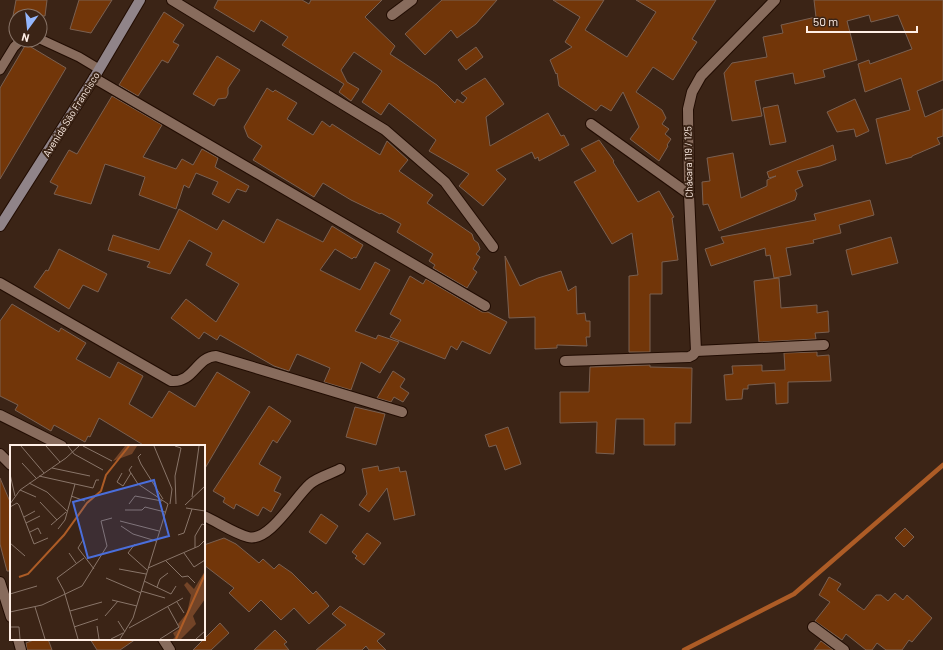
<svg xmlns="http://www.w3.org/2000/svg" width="943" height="650" font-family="Barlow,sans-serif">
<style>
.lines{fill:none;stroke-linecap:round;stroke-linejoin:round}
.stream{stroke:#ad5c26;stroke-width:4.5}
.building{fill:#723609;stroke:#7a6051}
.lane-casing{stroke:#210c02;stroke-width:11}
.street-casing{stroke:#210c02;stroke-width:12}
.secondary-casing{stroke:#210c02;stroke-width:12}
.lane{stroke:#886c5d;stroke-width:9}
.street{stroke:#886c5d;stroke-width:10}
.secondary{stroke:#908489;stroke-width:10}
.labels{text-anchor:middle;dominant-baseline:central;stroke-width:4;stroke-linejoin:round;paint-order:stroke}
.street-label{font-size:10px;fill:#ffefe6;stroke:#3b2416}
.inset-river{fill:none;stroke:#ad5c26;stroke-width:2}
.inset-road{fill:none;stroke:#897569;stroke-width:1}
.view{fill:#4a6edb;fill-opacity:0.15;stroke:#4a6edb;stroke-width:2}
.inset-edge{fill:none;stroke:#ffefe6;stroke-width:2}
</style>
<rect width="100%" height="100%" fill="#3b2416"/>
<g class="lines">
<path class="stream" d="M 684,650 L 794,594 L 943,465"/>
</g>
<g class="building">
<path d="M 16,0 L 47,0 L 45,16 L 13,16 Z"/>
<path d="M 79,0 L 112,0 L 91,33 L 70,29 Z"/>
<path d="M 218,0 L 302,0 L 309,4 L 311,0 L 382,0 L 365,17 L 395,46 L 390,54 L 437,85 L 455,103 L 457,99 L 463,103 L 467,98 L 461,93 L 485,78 L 491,86 L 504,104 L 486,117 L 490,146 L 548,113 L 561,136 L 564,135 L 569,145 L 539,161 L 538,157 L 535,159 L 532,152 L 496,170 L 506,179 L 483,206 L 459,186 L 469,174 L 429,151 L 436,140 L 389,103 L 381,115 L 362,102 L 382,71 L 354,52 L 341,70 L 347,82 L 359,89 L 351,101 L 339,92 L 344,84 L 282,45 L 288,37 L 261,20 L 254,32 L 214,8 Z"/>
<path d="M 442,0 L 497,0 L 476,24 L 457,38 L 451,30 L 425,55 L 405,34 Z"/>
<path d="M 553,0 L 604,0 L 585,30 L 627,57 L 656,12 L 636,0 L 716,0 L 692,39 L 697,42 L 673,80 L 653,67 L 636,92 L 662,110 L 666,118 L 662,124 L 669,129 L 665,134 L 671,139 L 667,145 L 668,146 L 659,161 L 630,139 L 639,127 L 623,92 L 611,111 L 601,105 L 596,111 L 559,86 L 557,73 L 556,74 L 550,60 L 572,47 L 565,42 L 580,17 Z"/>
<path d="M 814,0 L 943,0 L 943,80 L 917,91 L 925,117 L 943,109 L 943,136 L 937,138 L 940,144 L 912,156 L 912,157 L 886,164 L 876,119 L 910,110 L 901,78 L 865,92 L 858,64 L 869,60 L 870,64 L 912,49 L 898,15 L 871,22 L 869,15 L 847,21 L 857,60 L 823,70 L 825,77 L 795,84 L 793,73 L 755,81 L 762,116 L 732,121 L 724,73 L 732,63 L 767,57 L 763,37 L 783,33 L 781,25 L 816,17 Z"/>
<path d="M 164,12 L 184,25 L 173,42 L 179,45 L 168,63 L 162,60 L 138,96 L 119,85 Z"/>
<path d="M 26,44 L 66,68 L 0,179 L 0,88 Z"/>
<path d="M 476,47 L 483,57 L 466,70 L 458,60 Z"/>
<path d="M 217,56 L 240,70 L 228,88 L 228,94 L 226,98 L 218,99 L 214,106 L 193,94 Z"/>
<path d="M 267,88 L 273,92 L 275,90 L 297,103 L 287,119 L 313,135 L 322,121 L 330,127 L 332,124 L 380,155 L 387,141 L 408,160 L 399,171 L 433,195 L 427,203 L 472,234 L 474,240 L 478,243 L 480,249 L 476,254 L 480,257 L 473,269 L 477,272 L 467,288 L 433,268 L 435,265 L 429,261 L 433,254 L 397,232 L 401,224 L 381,213 L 380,214 L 351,200 L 323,183 L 314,197 L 253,160 L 262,146 L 248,137 L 244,127 Z"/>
<path d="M 112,96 L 162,125 L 143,157 L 176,169 L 182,159 L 193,165 L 202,149 L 218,158 L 215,167 L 249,186 L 246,192 L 237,189 L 229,203 L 212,194 L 218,182 L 196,173 L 189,188 L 184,185 L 176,209 L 139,195 L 145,177 L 105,164 L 91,204 L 54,194 L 58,186 L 50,182 L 69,150 L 77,154 Z"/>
<path d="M 855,99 L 869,131 L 856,137 L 854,129 L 837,132 L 827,112 Z"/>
<path d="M 778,105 L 786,142 L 770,145 L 763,108 Z"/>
<path d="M 599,140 L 614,161 L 613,162 L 638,202 L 659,191 L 674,217 L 672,218 L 678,260 L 662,262 L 662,294 L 650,294 L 650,352 L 629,352 L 629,276 L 638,275 L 632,233 L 612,244 L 574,182 L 596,171 L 581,149 Z"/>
<path d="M 833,145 L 836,160 L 820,166 L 797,171 L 803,186 L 795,190 L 797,194 L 795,200 L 719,231 L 708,204 L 703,205 L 702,182 L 710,181 L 707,158 L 733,153 L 741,198 L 767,186 L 767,180 L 776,176 L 769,178 L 767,172 Z"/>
<path d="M 870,200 L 874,215 L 839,225 L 841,233 L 813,240 L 814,243 L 786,248 L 791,275 L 774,278 L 770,255 L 766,256 L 765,248 L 711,266 L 705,249 L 724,243 L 721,237 L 816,220 L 814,214 Z"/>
<path d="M 179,209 L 217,230 L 223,220 L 264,243 L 277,219 L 323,242 L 332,226 L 363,245 L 356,258 L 354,257 L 352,259 L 335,249 L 320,270 L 360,290 L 375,262 L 390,270 L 355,331 L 376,339 L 378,335 L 399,342 L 380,373 L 361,362 L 351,390 L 324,382 L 330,368 L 297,354 L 289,371 L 274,366 L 220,335 L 217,340 L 204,332 L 199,339 L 171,318 L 186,299 L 216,322 L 239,284 L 206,265 L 212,253 L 189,240 L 170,274 L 147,267 L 150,262 L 108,250 L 113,235 L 159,250 Z"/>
<path d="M 891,237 L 898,263 L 852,275 L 846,250 Z"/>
<path d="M 59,249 L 107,274 L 98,292 L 83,285 L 69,309 L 34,287 L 46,270 L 48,271 Z"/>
<path d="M 505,256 L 520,286 L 538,278 L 561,271 L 568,291 L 576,286 L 577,314 L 585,313 L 586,321 L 590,321 L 590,337 L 586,337 L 587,346 L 557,345 L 557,348 L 535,349 L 535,317 L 509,318 Z"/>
<path d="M 410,276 L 423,284 L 426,279 L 482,312 L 488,312 L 507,322 L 490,354 L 462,341 L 457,350 L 451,346 L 445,359 L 390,337 L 401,320 L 390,314 Z"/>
<path d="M 779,278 L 781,308 L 817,305 L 817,313 L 828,311 L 829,332 L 815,333 L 816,339 L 759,342 L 754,281 Z"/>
<path d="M 12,304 L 59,332 L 61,328 L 86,343 L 76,359 L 110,378 L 118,362 L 143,376 L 129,404 L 152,418 L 169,391 L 195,407 L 217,372 L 250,392 L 204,470 L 204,446 L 145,446 L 99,418 L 90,437 L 88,436 L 85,442 L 54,425 L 51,431 L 15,410 L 18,405 L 0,396 L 0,321 Z"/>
<path d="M 817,352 L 817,356 L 829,355 L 831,381 L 788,382 L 788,403 L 776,404 L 775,383 L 748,385 L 748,389 L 743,389 L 742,399 L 726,400 L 724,375 L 733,374 L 732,366 L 762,365 L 762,371 L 785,370 L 784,353 Z"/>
<path d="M 650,365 L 650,367 L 692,368 L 691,423 L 675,423 L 675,445 L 644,445 L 644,419 L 616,419 L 614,454 L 596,453 L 597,422 L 560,423 L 560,392 L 589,392 L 590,367 Z"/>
<path d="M 393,371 L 405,379 L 400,387 L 409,393 L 403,402 L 394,397 L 391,402 L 377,398 Z"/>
<path d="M 269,406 L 291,421 L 277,443 L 273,440 L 259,464 L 281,477 L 274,491 L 281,494 L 271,512 L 263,507 L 258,516 L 236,504 L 234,509 L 223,502 L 225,498 L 213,491 Z"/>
<path d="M 355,407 L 385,414 L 376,445 L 346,437 Z"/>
<path d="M 508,427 L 521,464 L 505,470 L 496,445 L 489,447 L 485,435 Z"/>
<path d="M 378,466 L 379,471 L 399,467 L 400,472 L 406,471 L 415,515 L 394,520 L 387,488 L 369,512 L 359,505 L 367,494 L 362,469 Z"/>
<path d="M 0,478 L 11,504 L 11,571 L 7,571 L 0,544 Z"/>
<path d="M 321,514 L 338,526 L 326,544 L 309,532 Z"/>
<path d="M 905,528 L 914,537 L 904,547 L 895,538 Z"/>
<path d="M 367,533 L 381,543 L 364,565 L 355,558 L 357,556 L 352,552 Z"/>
<path d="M 224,538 L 236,544 L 259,563 L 263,559 L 274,569 L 279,564 L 292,573 L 313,594 L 316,591 L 329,606 L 309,624 L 294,608 L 281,620 L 261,600 L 249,612 L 229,593 L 234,588 L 204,565 L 204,545 Z"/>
<path d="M 829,577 L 841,584 L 837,590 L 864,610 L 876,595 L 881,595 L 888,601 L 895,593 L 903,600 L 907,595 L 932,618 L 912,642 L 909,640 L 902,650 L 886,650 L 877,643 L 872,650 L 866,650 L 846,634 L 842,640 L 815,621 L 830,602 L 819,595 Z"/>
<path d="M 340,606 L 385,634 L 377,641 L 386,650 L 369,650 L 366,646 L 362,650 L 316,650 L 346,625 L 332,614 Z"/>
<path d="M 220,623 L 229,633 L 211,650 L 193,650 Z"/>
<path d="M 275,630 L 287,642 L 284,644 L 289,650 L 254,650 Z"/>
<path d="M 36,639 L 48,639 L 52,650 L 27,650 L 26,643 Z"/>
<path d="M 90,639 L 136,639 L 120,650 L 97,650 Z"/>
<path d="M 821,641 L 833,650 L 814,650 Z"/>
</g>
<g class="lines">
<defs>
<g id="lane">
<path d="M 40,39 L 79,57 L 99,69"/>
<path d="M 0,70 L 14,47 L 21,40"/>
</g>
<g id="street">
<path d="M 172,0 L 385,130 L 445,182 L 493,247"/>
<path d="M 392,15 L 412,0"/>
<path d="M 94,78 L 485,306"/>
<path d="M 591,124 L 689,194"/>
<path d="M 0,283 L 171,381 C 194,383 196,357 216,356 L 402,412"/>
<path d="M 696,351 L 824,345"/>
<path d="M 565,361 L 689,357 L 693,355 L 696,351 L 689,194 L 688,109 L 692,92 L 701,76 L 775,0"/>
<path d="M 0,415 L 62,446"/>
<path d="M 0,454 L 11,465"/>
<path d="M 204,516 C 218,522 233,533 248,537 C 269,543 295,497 310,484 C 318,477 331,474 340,469"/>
<path d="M 0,582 L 11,617"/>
<path d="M 813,627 L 844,650"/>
<path d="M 18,639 L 21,650"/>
<path d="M 163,639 L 170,650"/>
</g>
<path id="secondary" d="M 0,226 L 94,78 L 140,0"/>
</defs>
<use href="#lane" class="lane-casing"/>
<use href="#street" class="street-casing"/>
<use href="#secondary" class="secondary-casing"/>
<use href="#lane" class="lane"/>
<use href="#street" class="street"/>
<use href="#secondary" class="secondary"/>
</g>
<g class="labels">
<g class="street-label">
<text transform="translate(71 114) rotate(-58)">Avenida São Francisco</text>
<text transform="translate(688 162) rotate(-91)">Chácara 119 / 125</text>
</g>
</g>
<g transform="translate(10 445)">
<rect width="195" height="195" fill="#3b2416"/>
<path d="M 115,1 L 127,1 L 122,9 L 103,16 ZM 195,126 L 195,154 L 183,171 L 186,179 L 171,194 L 163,194 L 165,192 L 163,188 L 169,184 L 168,179 L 177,168 L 181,150 L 174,140 L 177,137 L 184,144 Z" fill="#734427"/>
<path class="inset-river" d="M 9,132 L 18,129 L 54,90 L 77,58 L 91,46 L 96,30 L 119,1M 166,194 L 195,129"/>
<path class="inset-road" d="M 11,1 L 34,28M 36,1 L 50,17M 58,1 L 64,9 L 93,25M 73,1 L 102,16M 144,1 L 162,44 L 160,59M 165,1 L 171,3 L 165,31 L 166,59M 131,9 L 128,12 L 131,19 L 153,54M 12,18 L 26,33M 122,21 L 119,25 L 128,39 L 158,59M 42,23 L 80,31M 112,28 L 107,37 L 113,41 L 121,28M 0,29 L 5,51M 29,31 L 83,43 L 86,35 L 89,35M 19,38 L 37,47 L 57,66M 10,45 L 26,52M 61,51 L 75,56M 182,52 L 189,1M 30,57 L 47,75M 0,59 L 10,45 L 56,13 L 69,1M 119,59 L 125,51 L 152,56M 175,60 L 195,41M 0,62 L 7,58 L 9,60 L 24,99 L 38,93M 176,63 L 195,66M 115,65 L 132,65 L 135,62 L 155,67M 14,72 L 25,66M 110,76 L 149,86M 16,78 L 30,71M 41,80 L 56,67M 111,81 L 123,89 L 146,96M 48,84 L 55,75 L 65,39M 20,87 L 28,83 L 31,89M 168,90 L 174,88 L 182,64M 73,95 L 68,103 L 84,124M 0,98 L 15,111M 125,99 L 118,108 L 137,125M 185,103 L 185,91 L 192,79 L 195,80M 59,108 L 66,118M 174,108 L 184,122 L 195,115M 156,116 L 172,132 L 178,131 L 185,138M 138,123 L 189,101 L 195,95M 109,124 L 136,129M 96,133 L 131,148M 134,136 L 161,149 L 166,141M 147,142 L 150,134 L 158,128M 131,146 L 155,153M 0,149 L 27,141M 102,155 L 127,161M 167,157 L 174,168M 25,162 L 35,194M 60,166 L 92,157M 0,167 L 32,160 L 72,141 L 97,101 L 91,76 L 102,73M 95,171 L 108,156M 108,176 L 115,187M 87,181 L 89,194M 0,182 L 9,182 L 10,194M 64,182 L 88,174M 119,183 L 173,153M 68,194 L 54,146 L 47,133 L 74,113M 101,194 L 113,188M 110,194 L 123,173 L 158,59M 150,194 L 169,182 L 158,162M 186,194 L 195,186"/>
<path class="view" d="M 144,35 L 159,91 L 78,113 L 63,57 Z"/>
<rect width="195" height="195" class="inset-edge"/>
</g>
<g transform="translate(28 28) rotate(195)"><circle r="19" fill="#3b2416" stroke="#897569"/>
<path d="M0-3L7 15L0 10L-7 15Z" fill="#94b7fd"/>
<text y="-6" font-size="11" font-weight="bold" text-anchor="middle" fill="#ffefe6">N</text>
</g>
<path d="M807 26v6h110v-6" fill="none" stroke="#ffefe6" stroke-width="2"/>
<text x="813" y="26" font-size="12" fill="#ffefe6" stroke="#3b2416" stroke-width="3" paint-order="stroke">50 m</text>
</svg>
